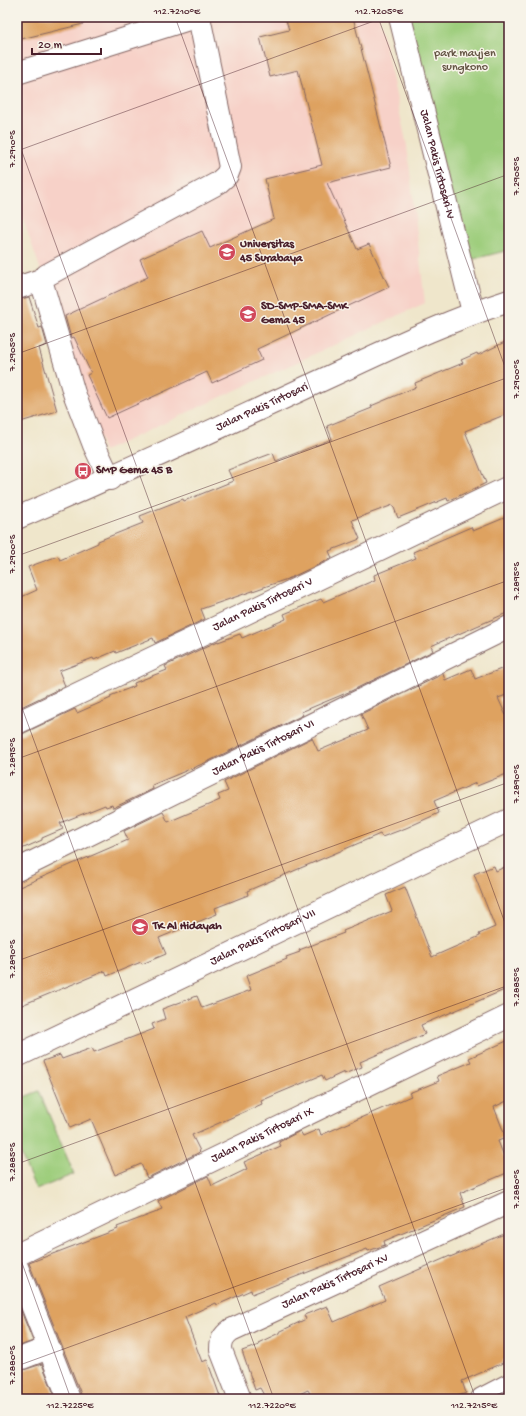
<svg xmlns="http://www.w3.org/2000/svg" width="526" height="1416" font-family="'Gochi Hand',sans-serif">
<style>
.built{fill:#f7d1c8}
.green{fill:#9dcd7c;stroke:#747654}
.building{fill:#dea261}
.lines{fill:none;stroke-linecap:round;stroke-linejoin:round}
.minor-casing{stroke:#846563;stroke-width:24}
.minor{stroke:#fff;stroke-width:22}
.ticks{fill:none;stroke:#4a1f2b;stroke-width:1;stroke-opacity:0.45}
.labels{text-anchor:middle;dominant-baseline:central;stroke-width:3;stroke-linejoin:round;paint-order:stroke}
.park-label{font-size:12px;fill:#635343;stroke:#f7f3e8}
.street-label{font-size:12px;fill:#4a1f2b;stroke:#f7f3e8}
.poi-label{font-size:12px;font-weight:bold;fill:#4a1f2b;stroke:#f7f3e8;text-anchor:start}
.neatline{fill:none;stroke:#4a1f2b;stroke-width:1.5}
.ticks-label{font-size:10px;text-anchor:middle;fill:#4a1f2b}
</style>
<rect width="100%" height="100%" fill="#f7f3e8"/>
<filter id="ink" filterUnits="userSpaceOnUse"><feTurbulence type="fractalNoise" baseFrequency=".025" numOctaves="2"/><feDisplacementMap in="SourceGraphic" scale="8" xChannelSelector="R" yChannelSelector="G"/><feConvolveMatrix kernelMatrix="1 2 1 2 8 2 1 2 1" color-interpolation-filters="sRGB"/></filter>
<filter id="wash" filterUnits="userSpaceOnUse"><feTurbulence type="fractalNoise" baseFrequency=".012" numOctaves="4" result="noise"/><feDisplacementMap in="SourceGraphic" scale="16" xChannelSelector="R" yChannelSelector="G"/><feGaussianBlur stdDeviation="0.9" result="paint"/><feColorMatrix in="noise" values="0 0 0 0 0 0 0 0 0 0 0 0 0 0 0 0 0 1.4 0 .05"/><feComposite in="paint" operator="in"/></filter>
<g filter="url(#wash)">
<rect width="100%" height="100%" fill="#efe6cb"/>
<path class="built" d="M 17,17 L 379,17 L 407,146 L 425,303 L 104,451 L 17,202 Z"/>
<g class="green">
<path d="M 409,17 L 509,17 L 509,250 L 466,261 Z"/>
<path d="M 39,1091 L 74,1174 L 36,1190 L 17,1146 L 17,1100 Z"/>
</g>
<g id="blocks">
<g class="building">
<path d="M 17,17 L 82,17 L 83,24 L 17,40 Z"/>
<path d="M 285,17 L 353,17 L 391,167 L 327,183 L 357,249 L 369,244 L 389,287 L 257,349 L 262,360 L 212,383 L 207,372 L 107,418 L 87,375 L 91,373 L 74,337 L 71,338 L 65,316 L 148,277 L 140,259 L 202,231 L 210,248 L 274,219 L 265,179 L 322,165 L 298,70 L 270,77 L 260,37 L 289,30 Z"/>
<path d="M 29,297 L 39,328 L 42,327 L 47,345 L 39,348 L 57,411 L 17,423 L 17,300 Z"/>
<path d="M 509,340 L 509,413 L 465,431 L 486,483 L 448,501 L 447,498 L 398,518 L 393,505 L 352,520 L 360,539 L 329,551 L 332,558 L 290,578 L 201,609 L 205,619 L 155,643 L 153,638 L 116,653 L 115,651 L 94,660 L 93,658 L 59,671 L 65,686 L 17,709 L 17,599 L 37,590 L 28,567 L 58,556 L 60,560 L 98,543 L 98,541 L 143,523 L 140,516 L 183,499 L 184,501 L 233,481 L 228,470 L 273,453 L 276,461 L 332,439 L 327,426 L 372,408 L 371,406 L 416,387 L 415,383 L 463,363 L 461,360 L 477,353 L 478,355 Z"/>
<path d="M 509,516 L 509,612 L 431,646 L 433,651 L 351,691 L 301,712 L 303,715 L 207,762 L 152,785 L 153,789 L 113,808 L 112,805 L 106,807 L 105,805 L 60,823 L 63,829 L 42,838 L 42,840 L 17,851 L 17,735 L 22,734 L 75,709 L 77,713 L 111,698 L 110,696 L 135,686 L 134,683 L 167,670 L 165,666 L 218,641 L 218,642 L 240,634 L 242,638 L 286,619 L 284,614 L 321,599 L 323,602 L 375,580 L 374,575 L 416,558 L 413,552 L 471,527 L 473,531 Z"/>
<path d="M 509,666 L 509,694 L 498,698 L 509,722 L 509,773 L 477,786 L 476,783 L 434,801 L 439,813 L 406,828 L 382,837 L 380,834 L 247,891 L 248,895 L 215,908 L 217,914 L 159,938 L 166,954 L 142,964 L 141,962 L 107,976 L 105,971 L 17,1007 L 17,888 L 128,840 L 124,831 L 163,812 L 168,822 L 220,800 L 218,795 L 228,791 L 224,782 L 312,738 L 318,751 L 368,730 L 361,714 L 443,674 L 445,680 L 471,669 L 475,679 Z"/>
<path d="M 509,865 L 509,988 L 421,1025 L 425,1034 L 360,1062 L 362,1067 L 344,1074 L 344,1072 L 325,1081 L 322,1075 L 279,1093 L 261,1101 L 262,1104 L 192,1135 L 200,1151 L 198,1153 L 147,1178 L 141,1164 L 115,1175 L 91,1119 L 70,1128 L 43,1061 L 60,1055 L 62,1059 L 92,1048 L 94,1052 L 154,1029 L 152,1024 L 165,1019 L 162,1009 L 197,996 L 202,1008 L 251,990 L 246,976 L 287,959 L 286,957 L 300,952 L 299,950 L 344,933 L 343,931 L 392,911 L 386,895 L 405,887 L 432,957 L 480,936 L 479,934 L 495,927 L 474,874 L 494,866 L 496,871 Z"/>
<path d="M 509,1040 L 509,1100 L 494,1107 L 506,1138 L 498,1141 L 509,1169 L 509,1172 L 460,1193 L 465,1207 L 384,1241 L 385,1245 L 368,1251 L 367,1249 L 252,1294 L 251,1290 L 217,1305 L 216,1303 L 185,1317 L 202,1362 L 207,1360 L 221,1399 L 81,1399 L 81,1394 L 29,1263 L 118,1229 L 117,1227 L 157,1212 L 157,1211 L 162,1209 L 158,1201 L 208,1176 L 212,1186 L 247,1169 L 244,1162 L 281,1146 L 279,1142 L 300,1131 L 303,1136 L 319,1129 L 321,1135 L 411,1096 L 409,1093 L 439,1081 L 437,1076 L 471,1062 L 469,1058 Z"/>
<path d="M 509,1232 L 509,1358 L 503,1361 L 503,1363 L 462,1381 L 466,1393 L 450,1399 L 313,1399 L 308,1390 L 289,1399 L 266,1399 L 260,1388 L 255,1390 L 242,1351 L 259,1345 L 258,1343 L 279,1333 L 279,1332 L 306,1319 L 304,1315 L 327,1306 L 334,1322 L 385,1300 L 379,1287 L 450,1256 L 450,1257 Z"/>
<path d="M 17,1301 L 33,1341 L 17,1347 Z"/>
<path d="M 42,1364 L 56,1399 L 17,1399 L 17,1372 Z"/>
</g>
</g>
</g>
<g filter="url(#ink)">
<use href="#blocks" fill-opacity="0" stroke="#846563" stroke-width="1"/>
<g class="lines">
<defs>
<g id="minor">
<path id="s1" d="M 400,17 L 473,312"/>
<path d="M 17,73 L 195,17"/>
<path d="M 17,288 L 41,280"/>
<path d="M 110,479 L 94,445 L 74,393 L 41,280 L 47,275 L 218,183 L 227,175 L 230,167 L 199,17"/>
<path id="s2" d="M 17,518 C 115,476 212,431 309,386 C 375,356 440,323 509,301"/>
<path id="s3" d="M 17,723 L 509,487"/>
<path id="s4" d="M 17,870 L 509,627"/>
<path id="s5" d="M 17,1056 L 509,820"/>
<path id="s6" d="M 17,1255 L 509,1016"/>
<path d="M 17,1267 L 69,1399"/>
<path d="M 17,1360 L 48,1348"/>
<path id="s7" d="M 240,1399 L 221,1350 C 221,1340 223,1336 231,1330 L 509,1202"/>
<path d="M 482,1399 L 509,1385"/>
</g>
</defs>
<use href="#minor" class="minor-casing"/>
<use href="#minor" class="minor"/>
</g>
</g>
<path class="ticks" d="M 175,17 L 509,934M 378,17 L 509,378M 17,138 L 476,1399M 17,151 L 385,17M 17,354 L 509,174M 17,556 L 509,377M 17,694 L 274,1399M 17,759 L 509,580M 17,961 L 509,782M 17,1164 L 509,985M 17,1249 L 71,1399M 17,1366 L 509,1187M 484,1399 L 509,1390"/>
<defs>
<symbol id="university-disc" viewBox="-11 -11 22 22"><circle r="9.5" fill="#d1495b" stroke="#f7f3e8"/><path d="M0-5L7-2L0 1L-7-2ZM-4 1L0 2.5L4 1V4Q0 6-4 4Z" fill="#fff"/></symbol>
<symbol id="school-disc" viewBox="-11 -11 22 22"><circle r="9.5" fill="#d1495b" stroke="#f7f3e8"/><path d="M0-5L7-2L0 1L-7-2ZM-4 1L0 2.5L4 1V4Q0 6-4 4Z" fill="#fff"/></symbol>
<symbol id="bus-disc" viewBox="-11 -11 22 22"><circle r="9.5" fill="#d1495b" stroke="#f7f3e8"/><path d="M-5-6H5V4H4V6H2V4H-2V6H-4V4H-5ZM-3.5-4V0h7V-4ZM-3.5 1.2v1.5H-2V1.2ZM2 1.2v1.5H3.5V1.2Z" fill="#fff"/></symbol>
</defs>
<g fill-rule="evenodd">
<use href="#university-disc" x="217" y="242" width="20" height="20"/>
<use href="#school-disc" x="238" y="304" width="20" height="20"/>
<use href="#bus-disc" x="73" y="461" width="20" height="20"/>
<use href="#school-disc" x="130" y="917" width="20" height="20"/>
</g>
<g class="labels">
<g class="park-label">
<text x="465" y="54">park mayjen<tspan x="465" dy="14">sungkono</tspan></text>
</g>
<g class="street-label">
<text stroke="none"><textPath href="#s1" startOffset="152">Jalan Pakis Tirtosari IV</textPath></text>
<text stroke="none"><textPath href="#s2" startOffset="269">Jalan Pakis Tirtosari</textPath></text>
<text stroke="none"><textPath href="#s3" startOffset="273">Jalan Pakis Tirtosari V</textPath></text>
<text stroke="none"><textPath href="#s4" startOffset="275">Jalan Pakis Tirtosari VI</textPath></text>
<text stroke="none"><textPath href="#s5" startOffset="273">Jalan Pakis Tirtosari VII</textPath></text>
<text stroke="none"><textPath href="#s6" startOffset="273">Jalan Pakis Tirtosari IX</textPath></text>
<text stroke="none"><textPath href="#s7" startOffset="191">Jalan Pakis Tirtosari XV</textPath></text>
</g>
<g class="poi-label">
<text x="240" y="245">Universitas<tspan x="240" dy="14">45 Surabaya</tspan></text>
<text x="261" y="307">SD-SMP-SMA-SMK<tspan x="261" dy="14">Gema 45</tspan></text>
<text x="96" y="471">SMP Gema 45 B</text>
<text x="153" y="927">TK Al Hidayah</text>
</g>
</g>
<rect width="526" height="1416" fill="none" stroke="#f7f3e8" stroke-width="44"/>
<path d="M32 48v6h69v-6" fill="none" stroke="#4a1f2b" stroke-width="2"/>
<text x="38" y="48" font-size="12" fill="#4a1f2b" stroke="#f7f3e8" stroke-width="3" paint-order="stroke">20 m</text>
<rect x="22" y="22" width="482" height="1372" class="neatline"/>
<g class="ticks-label">
<text x="177" y="14">112.7210°E</text>
<text x="379" y="14">112.7205°E</text>
<text transform="translate(11 149) rotate(-90)" y="4">7.2910°S</text>
<text transform="translate(515 176) rotate(-90)" y="4">7.2905°S</text>
<text transform="translate(11 352) rotate(-90)" y="4">7.2905°S</text>
<text transform="translate(515 379) rotate(-90)" y="4">7.2900°S</text>
<text transform="translate(11 554) rotate(-90)" y="4">7.2900°S</text>
<text transform="translate(515 581) rotate(-90)" y="4">7.2895°S</text>
<text transform="translate(11 757) rotate(-90)" y="4">7.2895°S</text>
<text transform="translate(515 784) rotate(-90)" y="4">7.2890°S</text>
<text transform="translate(11 959) rotate(-90)" y="4">7.2890°S</text>
<text transform="translate(515 987) rotate(-90)" y="4">7.2885°S</text>
<text transform="translate(11 1162) rotate(-90)" y="4">7.2885°S</text>
<text transform="translate(515 1189) rotate(-90)" y="4">7.2880°S</text>
<text transform="translate(11 1365) rotate(-90)" y="4">7.2880°S</text>
<text x="70" y="1408">112.7225°E</text>
<text x="272" y="1408">112.7220°E</text>
<text x="474" y="1408">112.7215°E</text>
</g>
</svg>
